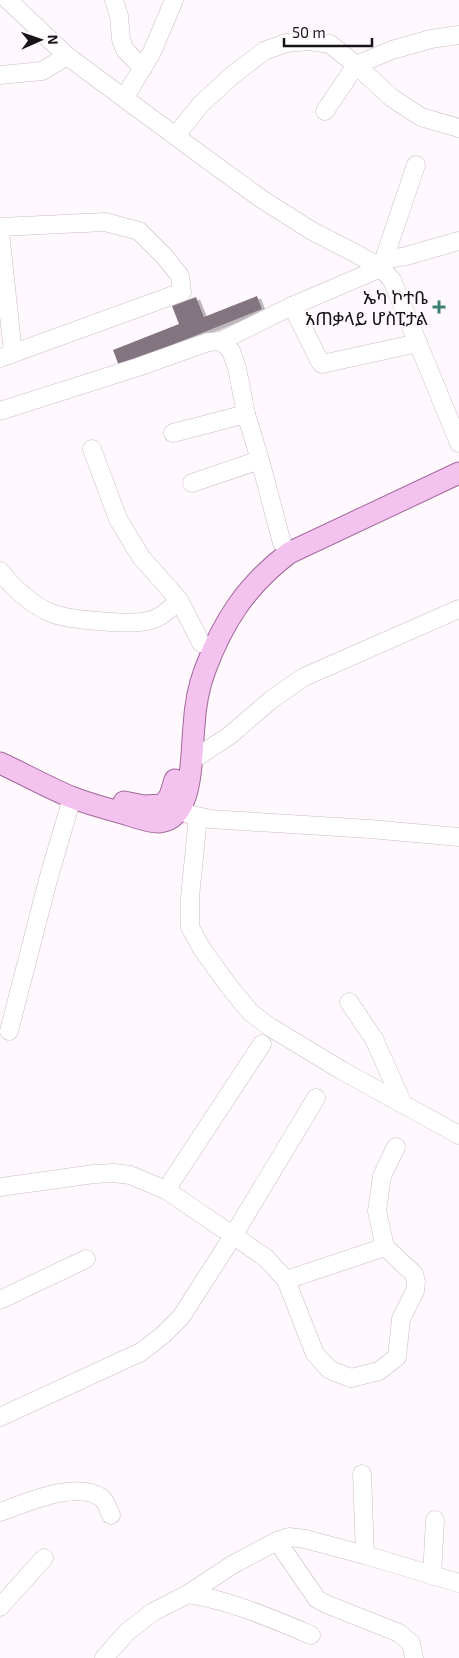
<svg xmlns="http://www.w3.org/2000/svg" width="459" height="1658" font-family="'Exo 2','Noto Sans Ethiopic',sans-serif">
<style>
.building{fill:#827580;filter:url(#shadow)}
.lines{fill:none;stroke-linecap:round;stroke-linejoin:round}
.minor-casing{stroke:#c9bbc7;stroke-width:19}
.major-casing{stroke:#a26a9b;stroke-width:23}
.minor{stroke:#fff;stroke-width:18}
.major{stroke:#f4c2ee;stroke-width:21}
.poi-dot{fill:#3c8075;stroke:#fff9fe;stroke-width:2}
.labels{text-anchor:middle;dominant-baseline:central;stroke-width:4;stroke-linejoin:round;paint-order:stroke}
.poi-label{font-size:18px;fill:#181317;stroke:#fff9fe;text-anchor:end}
</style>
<defs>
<filter id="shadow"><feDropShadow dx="4" dy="2.5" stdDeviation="0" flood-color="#0004"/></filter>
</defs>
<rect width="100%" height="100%" fill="#fff9fe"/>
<path class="building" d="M 257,296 L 262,309 L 119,366 L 113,350 L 179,324 L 172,306 L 196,297 L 204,317 Z"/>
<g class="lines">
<defs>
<g id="minor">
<path d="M 8,0 L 67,56 L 216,166 L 263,200 L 312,231 L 353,252 L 381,268 L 392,280 L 459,443"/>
<path d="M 114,0 L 119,16 L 121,39 L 125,50 L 143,68"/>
<path d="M 0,75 L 42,71 L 67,56"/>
<path d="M 125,97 L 152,52 L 174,0"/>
<path d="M 325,111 L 356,65 L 392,50 L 431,39 L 459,35"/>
<path d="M 176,135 L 202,103 L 234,74 L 264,51 L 286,43 L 309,41 L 330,44 L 356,65 L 392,98 L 421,117 L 459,128"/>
<path d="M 0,227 L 105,222 L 139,231 L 164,256 L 180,276 L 182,292 L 0,358"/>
<path d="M 0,232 L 13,353"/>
<path d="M 384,260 L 406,256 L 459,241"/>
<path d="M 292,306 L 320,362 L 322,364 L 418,343"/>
<path d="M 221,341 L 292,306 L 381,268 L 416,165"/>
<path d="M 0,411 L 138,367 L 208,342 L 221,341 L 231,351 L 237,368 L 246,414 L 260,460 L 282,543"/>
<path d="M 173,433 L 246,414"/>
<path d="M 92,449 L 118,519 L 141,557 L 179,600 L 201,643"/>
<path d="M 192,483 L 260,460"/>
<path d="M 0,571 C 13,588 34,607 54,614 C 70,620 130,625 147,621 C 160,619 170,609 179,600"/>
<path d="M 192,760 L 229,736 L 272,699 L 304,677 L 459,609"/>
<path d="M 188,814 L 210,819 L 370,829 L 459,837"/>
<path d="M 198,817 L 190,897 L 190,927 L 202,949 L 228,985 L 250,1012 L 270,1027 L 341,1070 L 459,1135"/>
<path d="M 349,1002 L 374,1039 L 403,1104"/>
<path d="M 9,1031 L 48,880 L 72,798"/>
<path d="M 0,1187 L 94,1174 L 114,1173 L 130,1175 L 166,1190 L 262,1044"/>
<path d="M 166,1190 L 266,1258 L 286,1280 L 315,1354 L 330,1370 L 351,1378 L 379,1371 L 397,1357 L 401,1319 L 415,1291 L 416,1282 L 414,1274 L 385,1247 L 377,1211 L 382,1176 L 396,1147"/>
<path d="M 286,1280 L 385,1247"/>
<path d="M 0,1300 L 86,1259"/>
<path d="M 0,1417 L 141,1352 L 163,1335 L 181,1317 L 233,1236 L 316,1098"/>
<path d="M 362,1474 L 365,1555"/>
<path d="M 0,1512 C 27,1503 75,1480 102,1498 C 106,1502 109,1510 111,1515"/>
<path d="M 277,1541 L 317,1599 L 326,1604 L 399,1633 L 411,1643 L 414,1658"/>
<path d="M 432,1576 L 435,1520"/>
<path d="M 188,1594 C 229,1600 273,1619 311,1635"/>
<path d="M 0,1607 L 44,1558"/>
<path d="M 104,1658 L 127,1632 L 153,1612 L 188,1594 L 232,1565 L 277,1541 L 289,1537 L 305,1539 L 365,1555 L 459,1583"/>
</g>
<g id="major">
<path d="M 0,763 C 24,774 47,787 71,797 C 89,804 108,809 126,814 C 135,817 148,822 159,822 C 195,819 191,751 194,726 C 195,708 198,688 205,670 C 223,621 247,585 289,553 L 459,473"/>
<path d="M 124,802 L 144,806 L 163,805 L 170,796 L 175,780"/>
</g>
</defs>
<use href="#minor" class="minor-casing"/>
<use href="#major" class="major-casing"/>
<use href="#minor" class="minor"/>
<use href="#major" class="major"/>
</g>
<path class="poi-dot" d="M436.5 299.5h5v5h5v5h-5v5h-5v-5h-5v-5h5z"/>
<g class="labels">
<g class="poi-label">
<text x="428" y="297">ኤካ ኮተቤ<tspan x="428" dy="21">አጠቃላይ ሆስፒታል</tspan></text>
</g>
</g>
<g transform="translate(40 40) rotate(88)" stroke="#fff9fe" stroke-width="4" paint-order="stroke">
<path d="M0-4L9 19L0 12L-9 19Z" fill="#181317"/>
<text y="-8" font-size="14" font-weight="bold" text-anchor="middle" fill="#181317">N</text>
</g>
<path d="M284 38v8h88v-8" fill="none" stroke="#181317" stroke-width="2.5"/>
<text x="292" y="38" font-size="15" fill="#181317" stroke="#fff9fe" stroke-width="4" paint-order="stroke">50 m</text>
</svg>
